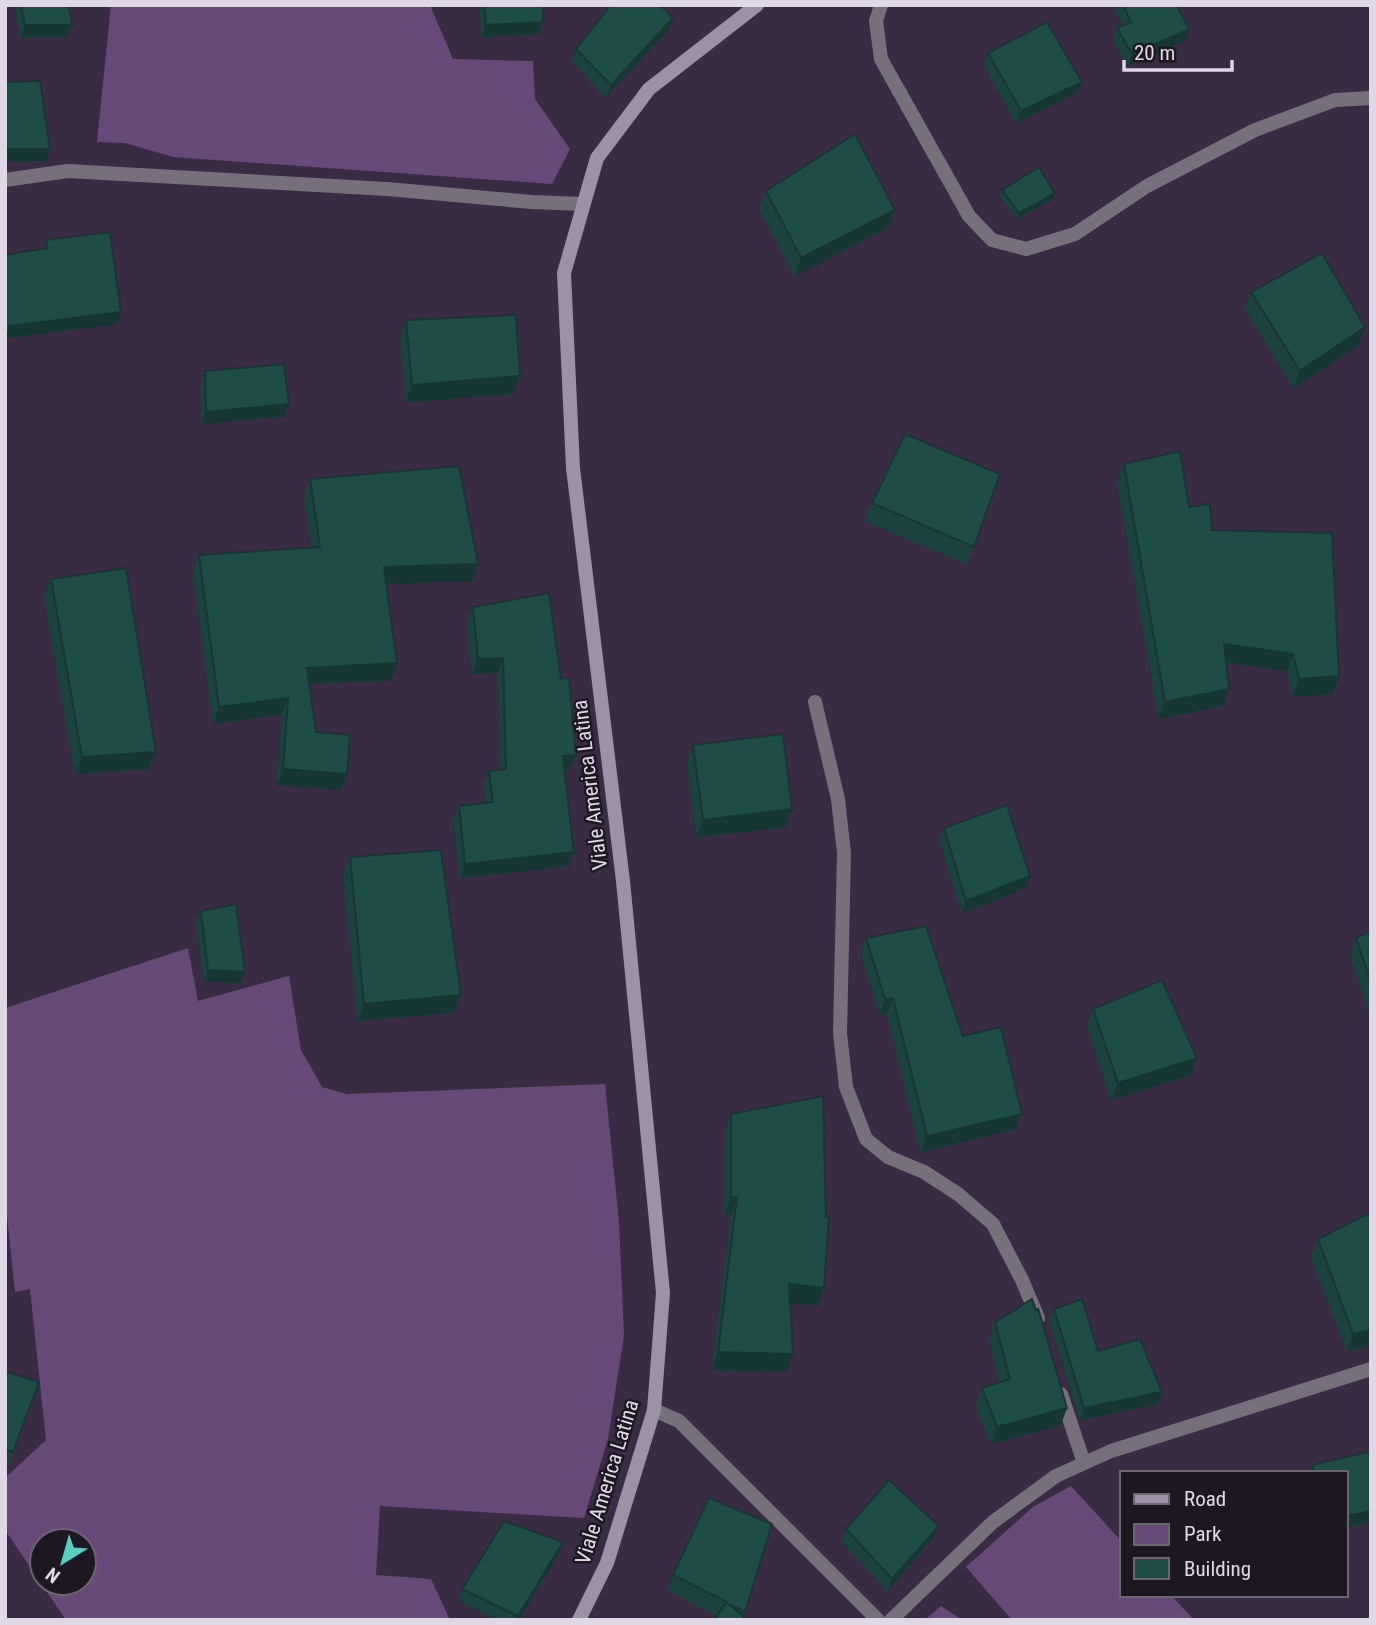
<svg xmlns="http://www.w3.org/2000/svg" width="1376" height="1625" font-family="'Roboto Condensed',sans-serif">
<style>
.green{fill:#664979;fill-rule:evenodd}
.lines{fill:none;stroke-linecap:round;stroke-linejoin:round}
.street{stroke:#776f7c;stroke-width:14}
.secondary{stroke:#9d91a5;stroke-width:14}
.wall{fill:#1a423e}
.shaded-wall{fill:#153632}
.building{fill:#1e4d48;stroke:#153632;stroke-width:2}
.labels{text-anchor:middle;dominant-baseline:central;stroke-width:5;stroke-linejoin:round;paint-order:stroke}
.street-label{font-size:21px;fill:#e1d8e7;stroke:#1d1722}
</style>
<rect width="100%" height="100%" fill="#3a2b44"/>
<g class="green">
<path d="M 111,5 L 430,5 L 453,59 L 533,61 L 535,99 L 570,149 L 552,184 L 173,157 L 125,143 L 97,142 Z"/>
<path d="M 188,948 L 198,1001 L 289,976 L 301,1050 L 322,1087 L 346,1094 L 605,1084 L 619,1222 L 624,1335 L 608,1439 L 584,1518 L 380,1506 L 376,1575 L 431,1579 L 450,1620 L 66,1620 L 5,1530 L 5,1478 L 46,1440 L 30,1289 L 15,1292 L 5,1197 L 5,1008 ZM 42,1541 L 84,1541 L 84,1583 L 42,1583 Z"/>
<path d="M 1071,1486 L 1122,1542 L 1122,1595 L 1171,1595 L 1194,1620 L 1012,1620 L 966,1567 L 1033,1507 Z"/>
<path d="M 941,1606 L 962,1620 L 925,1620 Z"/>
</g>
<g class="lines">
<g class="street">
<path d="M 881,5 L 876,21 L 881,59 L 969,216 L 992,240 L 1026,249 L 1075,234 L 1147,186 L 1255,130 L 1335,100 L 1371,98"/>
<path d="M 5,180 L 68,171 L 387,189 L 532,202 L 583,204"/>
<path d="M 815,702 L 838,799 L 844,853 L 840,1033 L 846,1087 L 866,1139 L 888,1157 L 924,1172 L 958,1194 L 993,1224 L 1022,1280 L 1038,1318"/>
<path d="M 1061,1394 L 1084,1463"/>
<path d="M 654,1410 L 679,1421 L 878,1620"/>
<path d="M 891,1620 L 993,1522 L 1056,1476 L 1111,1451 L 1371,1369"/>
</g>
<path class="secondary" d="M 579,1620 L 607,1563 L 654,1410 L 663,1293 L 623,881 L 573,468 L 564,273 L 597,158 L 649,89 L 757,5"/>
</g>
<g class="wall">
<path d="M 14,5 L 69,5 L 68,37 L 21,37 Z"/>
<path d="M 479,5 L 543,5 L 543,22 L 539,34 L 482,37 Z"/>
<path d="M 1113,5 L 1176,5 L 1185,41 L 1128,66 L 1113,40 L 1117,28 L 1123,25 Z"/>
<path d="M 669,30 L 606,97 L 572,61 L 576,49 Z"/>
<path d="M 988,53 L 1077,93 L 1016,123 L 984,65 Z"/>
<path d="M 1002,190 L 1053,199 L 1017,219 L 1000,196 Z"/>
<path d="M 766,191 L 895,210 L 889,227 L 795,276 L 759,208 Z"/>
<path d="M 1251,292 L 1359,345 L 1294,388 L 1245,309 Z"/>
<path d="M 406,320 L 520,376 L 513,394 L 406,402 L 400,337 Z"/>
<path d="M 205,371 L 285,416 L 201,424 L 201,382 Z"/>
<path d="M 1124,464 L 1189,507 L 1212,530 L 1339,676 L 1333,694 L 1293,696 L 1287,671 L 1226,662 L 1223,706 L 1159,719 L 1117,481 Z"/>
<path d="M 1000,474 L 967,564 L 865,521 L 872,503 Z"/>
<path d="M 310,479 L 478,564 L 472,581 L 386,583 L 397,663 L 391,680 L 310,684 L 316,732 L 341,790 L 277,785 L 282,714 L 213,724 L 193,571 L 199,555 L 312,548 L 304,495 Z"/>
<path d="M 51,579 L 149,769 L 75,774 L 44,596 Z"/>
<path d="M 473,607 L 561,679 L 576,755 L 570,769 L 564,769 L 574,852 L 568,866 L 460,878 L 453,820 L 459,806 L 486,802 L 484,785 L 489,771 L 500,770 L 498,672 L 472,674 L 467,621 Z"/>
<path d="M 693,745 L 786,827 L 696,837 L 687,762 Z"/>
<path d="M 944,828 L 1026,888 L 962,913 L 939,839 Z"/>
<path d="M 350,857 L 461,995 L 454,1012 L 358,1021 L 343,874 Z"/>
<path d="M 201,911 L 241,983 L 204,981 L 196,923 Z"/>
<path d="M 1371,931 L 1371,1017 L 1350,955 L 1356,938 Z"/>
<path d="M 866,938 L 963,1036 L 1016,1129 L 921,1152 L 887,1013 L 880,1015 L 861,953 Z"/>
<path d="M 1093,1009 L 1197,1058 L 1191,1075 L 1111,1100 L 1087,1026 Z"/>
<path d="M 731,1114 L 824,1288 L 818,1305 L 790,1302 L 787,1372 L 712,1370 L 731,1214 L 724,1215 L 725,1131 Z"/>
<path d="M 1318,1239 L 1371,1346 L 1347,1351 L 1311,1257 Z"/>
<path d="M 1054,1309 L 1098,1351 L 1158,1404 L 1080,1420 L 1049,1320 Z"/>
<path d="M 995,1322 L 1061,1425 L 991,1444 L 976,1406 L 982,1388 L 1000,1383 L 989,1340 Z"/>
<path d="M 5,1371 L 39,1382 L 7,1470 L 5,1469 Z"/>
<path d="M 1371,1451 L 1371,1522 L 1346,1527 L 1346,1473 L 1310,1473 L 1312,1465 Z"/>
<path d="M 772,1524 L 743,1616 L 717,1616 L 668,1590 L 673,1575 Z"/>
<path d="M 939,1526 L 934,1537 L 888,1591 L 841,1541 L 846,1529 Z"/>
<path d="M 563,1542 L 559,1554 L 519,1620 L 498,1620 L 458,1600 L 462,1589 Z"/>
</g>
<g class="shaded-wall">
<path d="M 673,18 L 669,30 L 606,97 L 611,85 Z"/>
<path d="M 543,22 L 539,34 L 482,37 L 486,25 Z"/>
<path d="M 25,25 L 72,25 L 68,37 L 21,37 Z"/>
<path d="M 1190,29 L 1185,41 L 1128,66 L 1132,54 Z"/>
<path d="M 1082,82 L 1077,93 L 1016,123 L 1021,111 Z"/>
<path d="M 5,149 L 50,149 L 46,161 L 5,161 Z"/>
<path d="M 1055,193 L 1053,199 L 1017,219 L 1019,213 Z"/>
<path d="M 895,210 L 889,227 L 795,276 L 801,258 Z"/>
<path d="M 121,312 L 117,324 L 8,338 L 5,344 L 5,333 L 9,326 Z"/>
<path d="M 1365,327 L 1359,345 L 1294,388 L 1300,371 Z"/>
<path d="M 520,376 L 513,394 L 406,402 L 412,385 Z"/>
<path d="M 289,404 L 285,416 L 201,424 L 206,412 Z"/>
<path d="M 478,564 L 472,581 L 378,584 L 384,567 Z"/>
<path d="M 1224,644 L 1293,654 L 1287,671 L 1218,661 Z"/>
<path d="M 503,658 L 498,672 L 472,674 L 478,659 Z"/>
<path d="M 397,663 L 391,680 L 302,684 L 307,668 Z"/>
<path d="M 1339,676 L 1333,694 L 1293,696 L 1299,679 Z"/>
<path d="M 1229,689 L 1223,706 L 1159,719 L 1165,702 Z"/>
<path d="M 288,698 L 282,714 L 213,724 L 219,707 Z"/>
<path d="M 156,752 L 149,769 L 75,774 L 82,757 Z"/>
<path d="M 576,755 L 570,769 L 558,770 L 563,756 Z"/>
<path d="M 283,769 L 347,774 L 341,790 L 277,785 Z"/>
<path d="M 792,809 L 786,827 L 696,837 L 703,820 Z"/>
<path d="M 574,852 L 568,866 L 460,878 L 465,864 Z"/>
<path d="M 1030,876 L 1026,888 L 962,913 L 966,901 Z"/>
<path d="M 208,970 L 245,972 L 241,983 L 204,981 Z"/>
<path d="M 461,995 L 454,1012 L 358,1021 L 364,1004 Z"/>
<path d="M 893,998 L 887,1013 L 880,1015 L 885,999 Z"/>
<path d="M 1197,1058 L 1191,1075 L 1111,1100 L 1118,1083 Z"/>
<path d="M 1022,1114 L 1016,1129 L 921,1152 L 927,1136 Z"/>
<path d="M 737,1197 L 731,1214 L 724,1215 L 731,1198 Z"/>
<path d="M 789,1284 L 824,1288 L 818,1305 L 783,1302 Z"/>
<path d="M 1371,1330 L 1371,1346 L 1347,1351 L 1353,1334 Z"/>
<path d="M 718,1352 L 793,1354 L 787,1372 L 712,1370 Z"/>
<path d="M 1162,1392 L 1158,1404 L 1080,1420 L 1084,1408 Z"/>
<path d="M 1067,1408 L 1061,1425 L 991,1444 L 997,1427 Z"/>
<path d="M 1371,1511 L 1371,1522 L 1346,1527 L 1346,1516 Z"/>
<path d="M 939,1526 L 934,1537 L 888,1591 L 892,1579 Z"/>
<path d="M 563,1542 L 559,1554 L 519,1620 L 517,1620 Z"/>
</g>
<g class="building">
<path d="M 21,5 L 69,5 L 72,25 L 25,25 Z"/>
<path d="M 484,5 L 543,5 L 543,22 L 486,25 Z"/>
<path d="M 611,5 L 660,5 L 673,18 L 611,85 L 576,49 Z"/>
<path d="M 1123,5 L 1176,5 L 1190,29 L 1132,54 L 1117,28 L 1131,22 Z"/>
<path d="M 1047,22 L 1082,82 L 1021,111 L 988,53 Z"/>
<path d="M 40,81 L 50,149 L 5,149 L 5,82 Z"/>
<path d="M 855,134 L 895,210 L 801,258 L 766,191 Z"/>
<path d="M 1039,167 L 1055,193 L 1019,213 L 1002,190 Z"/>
<path d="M 110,232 L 121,312 L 9,326 L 10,332 L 5,333 L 5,255 L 47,248 L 46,240 Z"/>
<path d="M 1322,253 L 1365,327 L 1300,371 L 1251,292 Z"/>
<path d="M 516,315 L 520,376 L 412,385 L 406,320 Z"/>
<path d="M 284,364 L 289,404 L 206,412 L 205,371 Z"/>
<path d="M 905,434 L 1000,474 L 974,547 L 872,503 Z"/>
<path d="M 1180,451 L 1189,507 L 1210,504 L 1212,530 L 1332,533 L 1339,676 L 1299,679 L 1293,654 L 1224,644 L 1229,689 L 1165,702 L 1124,464 Z"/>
<path d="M 459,466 L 478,564 L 384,567 L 397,663 L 307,668 L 316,732 L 350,735 L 347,774 L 283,769 L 288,698 L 219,707 L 199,555 L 320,547 L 310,479 Z"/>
<path d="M 126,568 L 156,752 L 82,757 L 51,579 Z"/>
<path d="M 549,593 L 561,679 L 569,678 L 576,755 L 563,756 L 574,852 L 465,864 L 459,806 L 493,802 L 489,771 L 506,769 L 503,658 L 478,659 L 473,607 Z"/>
<path d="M 783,734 L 792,809 L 703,820 L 693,745 Z"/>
<path d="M 1007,805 L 1030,876 L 966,901 L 944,828 Z"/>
<path d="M 441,850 L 461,995 L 364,1004 L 350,857 Z"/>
<path d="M 236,904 L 245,972 L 208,970 L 201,911 Z"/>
<path d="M 926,926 L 963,1036 L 1001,1027 L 1022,1114 L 927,1136 L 893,998 L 885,999 L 866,938 Z"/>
<path d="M 1371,931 L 1371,982 L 1356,938 Z"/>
<path d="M 1162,980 L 1197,1058 L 1118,1083 L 1093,1009 Z"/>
<path d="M 823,1096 L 826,1217 L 829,1217 L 824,1288 L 789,1284 L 793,1354 L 718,1352 L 737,1197 L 731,1198 L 731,1114 Z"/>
<path d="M 1371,1212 L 1371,1330 L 1353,1334 L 1318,1239 Z"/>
<path d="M 1032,1299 L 1036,1310 L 1038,1309 L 1041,1318 L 1067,1408 L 997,1427 L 982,1388 L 1010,1379 L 995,1322 Z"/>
<path d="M 1082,1299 L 1098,1351 L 1140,1339 L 1162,1392 L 1084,1408 L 1054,1309 Z"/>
<path d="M 5,1371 L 39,1382 L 13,1452 L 5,1449 Z"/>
<path d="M 1371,1451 L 1371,1511 L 1346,1516 L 1346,1473 L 1315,1473 L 1312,1465 Z"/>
<path d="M 889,1480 L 939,1526 L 892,1579 L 846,1529 Z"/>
<path d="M 709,1498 L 772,1524 L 745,1612 L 729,1604 L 747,1620 L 714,1620 L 727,1602 L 673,1575 Z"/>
<path d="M 504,1521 L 563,1542 L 518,1616 L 462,1589 Z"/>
</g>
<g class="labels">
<g class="street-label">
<text transform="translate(590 785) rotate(-97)">Viale America Latina</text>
<text transform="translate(607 1482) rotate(-73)">Viale America Latina</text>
</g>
</g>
<rect width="1376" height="1625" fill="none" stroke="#e1d8e7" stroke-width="14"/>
<rect x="1120" y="1471" width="228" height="126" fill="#1d1722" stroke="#6b6471" stroke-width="2"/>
<rect x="1134" y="1494" width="35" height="10" fill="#9d91a5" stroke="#6b6471" stroke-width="2"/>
<text x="1184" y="1506" font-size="21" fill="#e1d8e7">Road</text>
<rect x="1134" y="1524" width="35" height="21" fill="#664979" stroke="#6b6471" stroke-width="2"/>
<text x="1184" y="1541" font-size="21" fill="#e1d8e7">Park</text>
<rect x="1134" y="1558" width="35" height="21" fill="#1e4d48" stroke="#6b6471" stroke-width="2"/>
<text x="1184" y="1576" font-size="21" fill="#e1d8e7">Building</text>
<g transform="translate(63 1562) rotate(217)"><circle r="33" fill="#1d1722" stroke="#6b6471" stroke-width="2"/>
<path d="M0-5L12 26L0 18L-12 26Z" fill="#58cec0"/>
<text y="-10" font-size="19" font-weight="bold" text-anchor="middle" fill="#e1d8e7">N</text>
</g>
<path d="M1124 60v10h108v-10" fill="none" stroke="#e1d8e7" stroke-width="3.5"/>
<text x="1134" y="60" font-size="21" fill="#e1d8e7" stroke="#1d1722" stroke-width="5" paint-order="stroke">20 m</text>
</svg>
